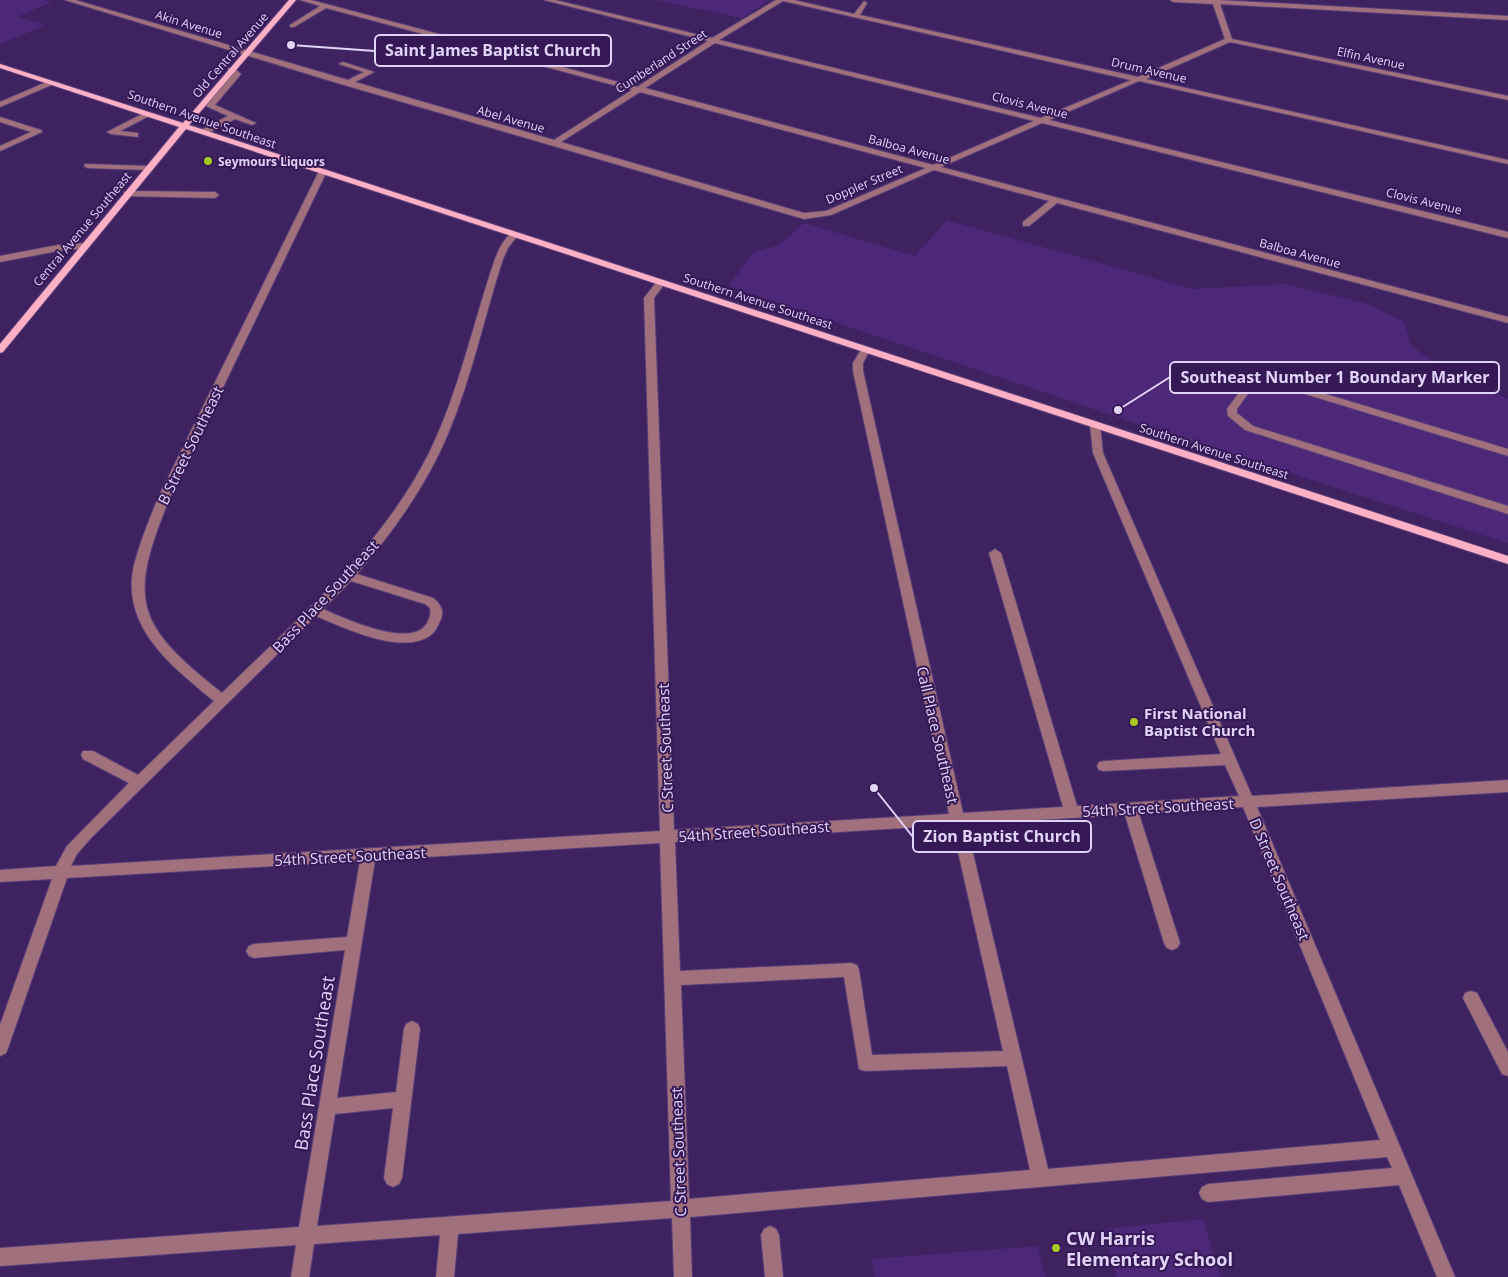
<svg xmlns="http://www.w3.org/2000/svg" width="1508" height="1277" font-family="'Open Sans',sans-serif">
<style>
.green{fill:#4d2778}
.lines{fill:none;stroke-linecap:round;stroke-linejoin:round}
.minor-casing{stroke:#593f79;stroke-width:2}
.major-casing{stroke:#593f79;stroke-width:2}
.minor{fill:#a0707d;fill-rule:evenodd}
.major{fill:#ffb0c5;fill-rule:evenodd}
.poi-dot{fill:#a6c821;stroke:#351855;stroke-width:2}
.labels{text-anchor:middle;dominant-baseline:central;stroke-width:4;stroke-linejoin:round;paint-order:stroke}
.far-street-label{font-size:12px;fill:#e1d4f9;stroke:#351855}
.far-poi-label{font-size:12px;font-weight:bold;fill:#e1d4f9;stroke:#351855;text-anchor:start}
.street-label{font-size:15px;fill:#e1d4f9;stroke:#351855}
.poi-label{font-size:15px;font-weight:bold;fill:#e1d4f9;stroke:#351855;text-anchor:start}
.near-street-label{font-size:18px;fill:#e1d4f9;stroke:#351855}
.near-poi-label{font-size:18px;font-weight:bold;fill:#e1d4f9;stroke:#351855;text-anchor:start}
.leader{fill:none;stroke:#e1d4f9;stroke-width:2}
.callout-dot{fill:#e1d4f9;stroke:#351855;stroke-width:2}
.callout{fill:#351855;stroke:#e1d4f9;stroke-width:2}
.callout-label{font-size:16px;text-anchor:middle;font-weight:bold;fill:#e1d4f9}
</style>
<rect width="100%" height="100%" fill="#3f2361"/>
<g class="green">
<path d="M 0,0 L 44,0 L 52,2 L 17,17 L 46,25 L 0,44 Z"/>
<path d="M 655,0 L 769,0 L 742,18 Z"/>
<path d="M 947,220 L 1193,289 L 1285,284 L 1365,303 L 1404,322 L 1411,346 L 1457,376 L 1508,399 L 1508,543 L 1161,432 L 728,286 L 754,252 L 779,245 L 804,223 L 915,256 Z"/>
<path d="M 1203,1219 L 1221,1277 L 1116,1277 L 1104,1229 Z"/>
<path d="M 1038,1246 L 1045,1277 L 875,1277 L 872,1259 Z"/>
</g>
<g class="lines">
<defs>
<g id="minor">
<path d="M 65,0 L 75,0 L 348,80 L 364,72 L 339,64 L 343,62 L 374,72 L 355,82 L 554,140 L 632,90 L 326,8 L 294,27 L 290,27 L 290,25 L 320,6 L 300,0 L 311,0 L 637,87 L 708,41 L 544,0 L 555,0 L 712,38 L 776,0 L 794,0 L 854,14 L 864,1 L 867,3 L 860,15 L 1138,77 L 1225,39 L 1213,4 L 1173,2 L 1170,0 L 1218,0 L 1508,16 L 1508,20 L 1220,4 L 1232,39 L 1508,96 L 1508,100 L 1230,42 L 1146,79 L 1508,160 L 1508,164 L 1139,81 L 1049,120 L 1508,232 L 1508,238 L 1042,123 L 941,167 L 1508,317 L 1508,323 L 1057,203 L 1029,226 L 1023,226 L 1023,222 L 1049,201 L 934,170 L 831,215 L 804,219 L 344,85 ZM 783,1 L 1131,80 L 1041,118 L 719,40 ZM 715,43 L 1034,121 L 933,165 L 645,88 ZM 640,92 L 926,168 L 826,211 L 804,213 L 561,142 Z"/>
<path d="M 228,68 L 234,68 L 241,74 L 215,105 L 256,123 L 252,125 L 235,119 L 207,134 L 201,134 L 201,130 L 228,116 L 206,106 L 233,74 L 228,72 Z"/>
<path d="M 49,81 L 56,83 L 0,107 L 0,102 Z"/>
<path d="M 146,112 L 153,114 L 120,131 L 138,133 L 138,137 L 111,134 L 107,132 Z"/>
<path d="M 0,117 L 41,130 L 42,132 L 0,151 L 0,146 L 31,132 L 0,122 Z"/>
<path d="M 85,164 L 148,166 L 152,168 L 148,170 L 88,168 L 84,166 Z"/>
<path d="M 319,171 L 326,173 L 169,500 C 127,602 136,625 222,693 C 297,619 381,549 429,453 C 459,392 473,323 495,259 C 499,249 504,237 514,232 L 518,235 L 508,248 L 503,259 C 484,317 472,377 448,434 C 426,486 393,532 357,574 L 433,598 C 441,604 445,612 440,621 C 438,625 436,631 432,634 C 405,657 344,628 316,616 L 91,838 L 77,854 L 71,866 L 660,831 L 644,298 L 658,280 L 664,280 L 666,282 L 654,298 L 674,830 L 949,814 L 853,371 L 853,363 L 862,348 L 865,347 L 870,350 L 863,363 L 863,371 L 963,813 L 1063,807 L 989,553 L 995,549 L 1001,553 L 1077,806 L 1239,796 L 1225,765 L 1104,771 L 1099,770 L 1097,766 L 1099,762 L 1104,761 L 1221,754 L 1093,453 L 1090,425 L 1095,422 L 1100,425 L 1103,453 L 1252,796 L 1508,780 L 1508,792 L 1257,807 L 1455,1277 L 1437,1277 L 1399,1185 L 1208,1202 L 1202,1199 L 1199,1193 L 1202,1187 L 1208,1184 L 1392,1168 L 1387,1157 L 690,1217 L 692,1277 L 674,1277 L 672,1218 L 458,1234 L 454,1277 L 436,1277 L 440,1235 L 314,1244 L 309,1277 L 291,1277 L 296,1245 L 0,1266 L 0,1248 L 299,1227 L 345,950 L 254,958 L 249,956 L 246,951 L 249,946 L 254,944 L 347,937 L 360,861 L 67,878 L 8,1048 L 6,1053 L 0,1056 L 0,1025 L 52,879 L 0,882 L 0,870 L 56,866 L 67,846 L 129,783 L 83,759 L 81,755 L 83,751 L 93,751 L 138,775 L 214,701 C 171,666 120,626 134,565 C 140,542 149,521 157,500 ZM 351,581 L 425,604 L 430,608 C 431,614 430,618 427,623 C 412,650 343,618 323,609 ZM 1243,807 L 1380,1140 L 1048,1169 L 966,824 L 1125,815 L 1164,943 L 1167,948 L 1172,950 L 1177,948 L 1180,943 L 1139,814 ZM 952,825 L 1003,1051 L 872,1055 L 859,970 L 857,965 L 851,963 L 680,971 L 675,842 ZM 660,843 L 671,1201 L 317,1226 L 335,1114 L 393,1108 L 384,1178 L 387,1184 L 393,1187 L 399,1184 L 402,1178 L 420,1029 L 418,1024 L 412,1021 L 406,1024 L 404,1029 L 396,1092 L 337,1098 L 375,860 ZM 844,977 L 859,1069 L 865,1071 L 1007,1066 L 1030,1170 L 689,1199 L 681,985 Z"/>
<path d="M 127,191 L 215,192 L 219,195 L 215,198 L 124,196 L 124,192 Z"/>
<path d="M 84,243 L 87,244 L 87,248 L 58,251 L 0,262 L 0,256 L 58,245 Z"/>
<path d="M 1266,376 L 1508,449 L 1508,456 L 1266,382 L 1253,387 L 1237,409 L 1237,413 L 1253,426 L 1508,506 L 1508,514 L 1245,430 L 1228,416 L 1227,409 L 1246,383 Z"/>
<path d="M 1471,991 L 1477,993 L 1508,1052 L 1508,1076 L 1502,1074 L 1463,998 L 1465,993 Z"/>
<path d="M 770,1226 L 776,1229 L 779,1235 L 783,1277 L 765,1277 L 761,1235 L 764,1229 Z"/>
</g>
<path id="major" d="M 289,0 L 296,0 L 189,125 L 1508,556 L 1508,564 L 186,129 L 3,352 L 0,353 L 0,344 L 179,127 L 0,68 L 0,64 L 183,123 Z"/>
</defs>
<use href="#minor" class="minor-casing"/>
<use href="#major" class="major-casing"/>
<use href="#minor" class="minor"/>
<use href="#major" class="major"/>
</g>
<g class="poi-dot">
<circle cx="208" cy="161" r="5"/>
<circle cx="1134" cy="722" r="5"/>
<circle cx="1056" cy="1248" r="5"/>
</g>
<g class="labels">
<g class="far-street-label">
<text transform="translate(189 24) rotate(17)">Akin Avenue</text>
<text transform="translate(230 55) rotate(-49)">Old Central Avenue</text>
<text transform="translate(1371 58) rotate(12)">Elfin Avenue</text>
<text transform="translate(661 61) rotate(-33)">Cumberland Street</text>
<text transform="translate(1149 70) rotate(13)">Drum Avenue</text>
<text transform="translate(1030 105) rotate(14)">Clovis Avenue</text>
<text transform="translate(202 119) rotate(19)">Southern Avenue Southeast</text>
<text transform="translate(511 119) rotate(16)">Abel Avenue</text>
<text transform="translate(909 149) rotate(15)">Balboa Avenue</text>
<text transform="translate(864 184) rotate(-23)">Doppler Street</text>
<text transform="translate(1424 201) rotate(14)">Clovis Avenue</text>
<text transform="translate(82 229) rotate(-50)">Central Avenue Southeast</text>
<text transform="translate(1300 253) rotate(15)">Balboa Avenue</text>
<text transform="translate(758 301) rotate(18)">Southern Avenue Southeast</text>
<text transform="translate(1214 451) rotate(18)">Southern Avenue Southeast</text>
</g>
<g class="far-poi-label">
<text x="218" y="161">Seymours Liquors</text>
</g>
<g class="street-label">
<text transform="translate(190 445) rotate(-64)">B Street Southeast</text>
<text transform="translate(325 596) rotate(-47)">Bass Place Southeast</text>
<text transform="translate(938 735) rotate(77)">Call Place Southeast</text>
<text transform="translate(665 748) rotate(-92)">C Street Southeast</text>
<text transform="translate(1158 807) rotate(-3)">54th Street Southeast</text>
<text transform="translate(754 831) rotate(-4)">54th Street Southeast</text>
<text transform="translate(350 856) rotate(-3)">54th Street Southeast</text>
<text transform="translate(1280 879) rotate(67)">D Street Southeast</text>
<text transform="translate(678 1152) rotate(-92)">C Street Southeast</text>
</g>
<g class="poi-label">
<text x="1144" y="713">First National<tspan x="1144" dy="17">Baptist Church</tspan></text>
</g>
<g class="near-street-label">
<text transform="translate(314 1063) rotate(-81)">Bass Place Southeast</text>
</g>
<g class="near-poi-label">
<text x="1066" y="1238">CW Harris<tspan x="1066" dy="21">Elementary School</tspan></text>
</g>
</g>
<path class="leader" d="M291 45L375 51M1118 410L1170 377M874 788L913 837"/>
<g class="callout-dot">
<circle cx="291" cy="45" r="5"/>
<circle cx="1118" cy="410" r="5"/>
<circle cx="874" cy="788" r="5"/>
</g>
<g class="callout">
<rect x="375" y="35" width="236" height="31" rx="5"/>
<rect x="1170" y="362" width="329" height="31" rx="5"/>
<rect x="913" y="821" width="178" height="31" rx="5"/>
</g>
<g class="callout-label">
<text x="493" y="56">Saint James Baptist Church</text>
<text x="1335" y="383">Southeast Number 1 Boundary Marker</text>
<text x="1002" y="842">Zion Baptist Church</text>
</g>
</svg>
